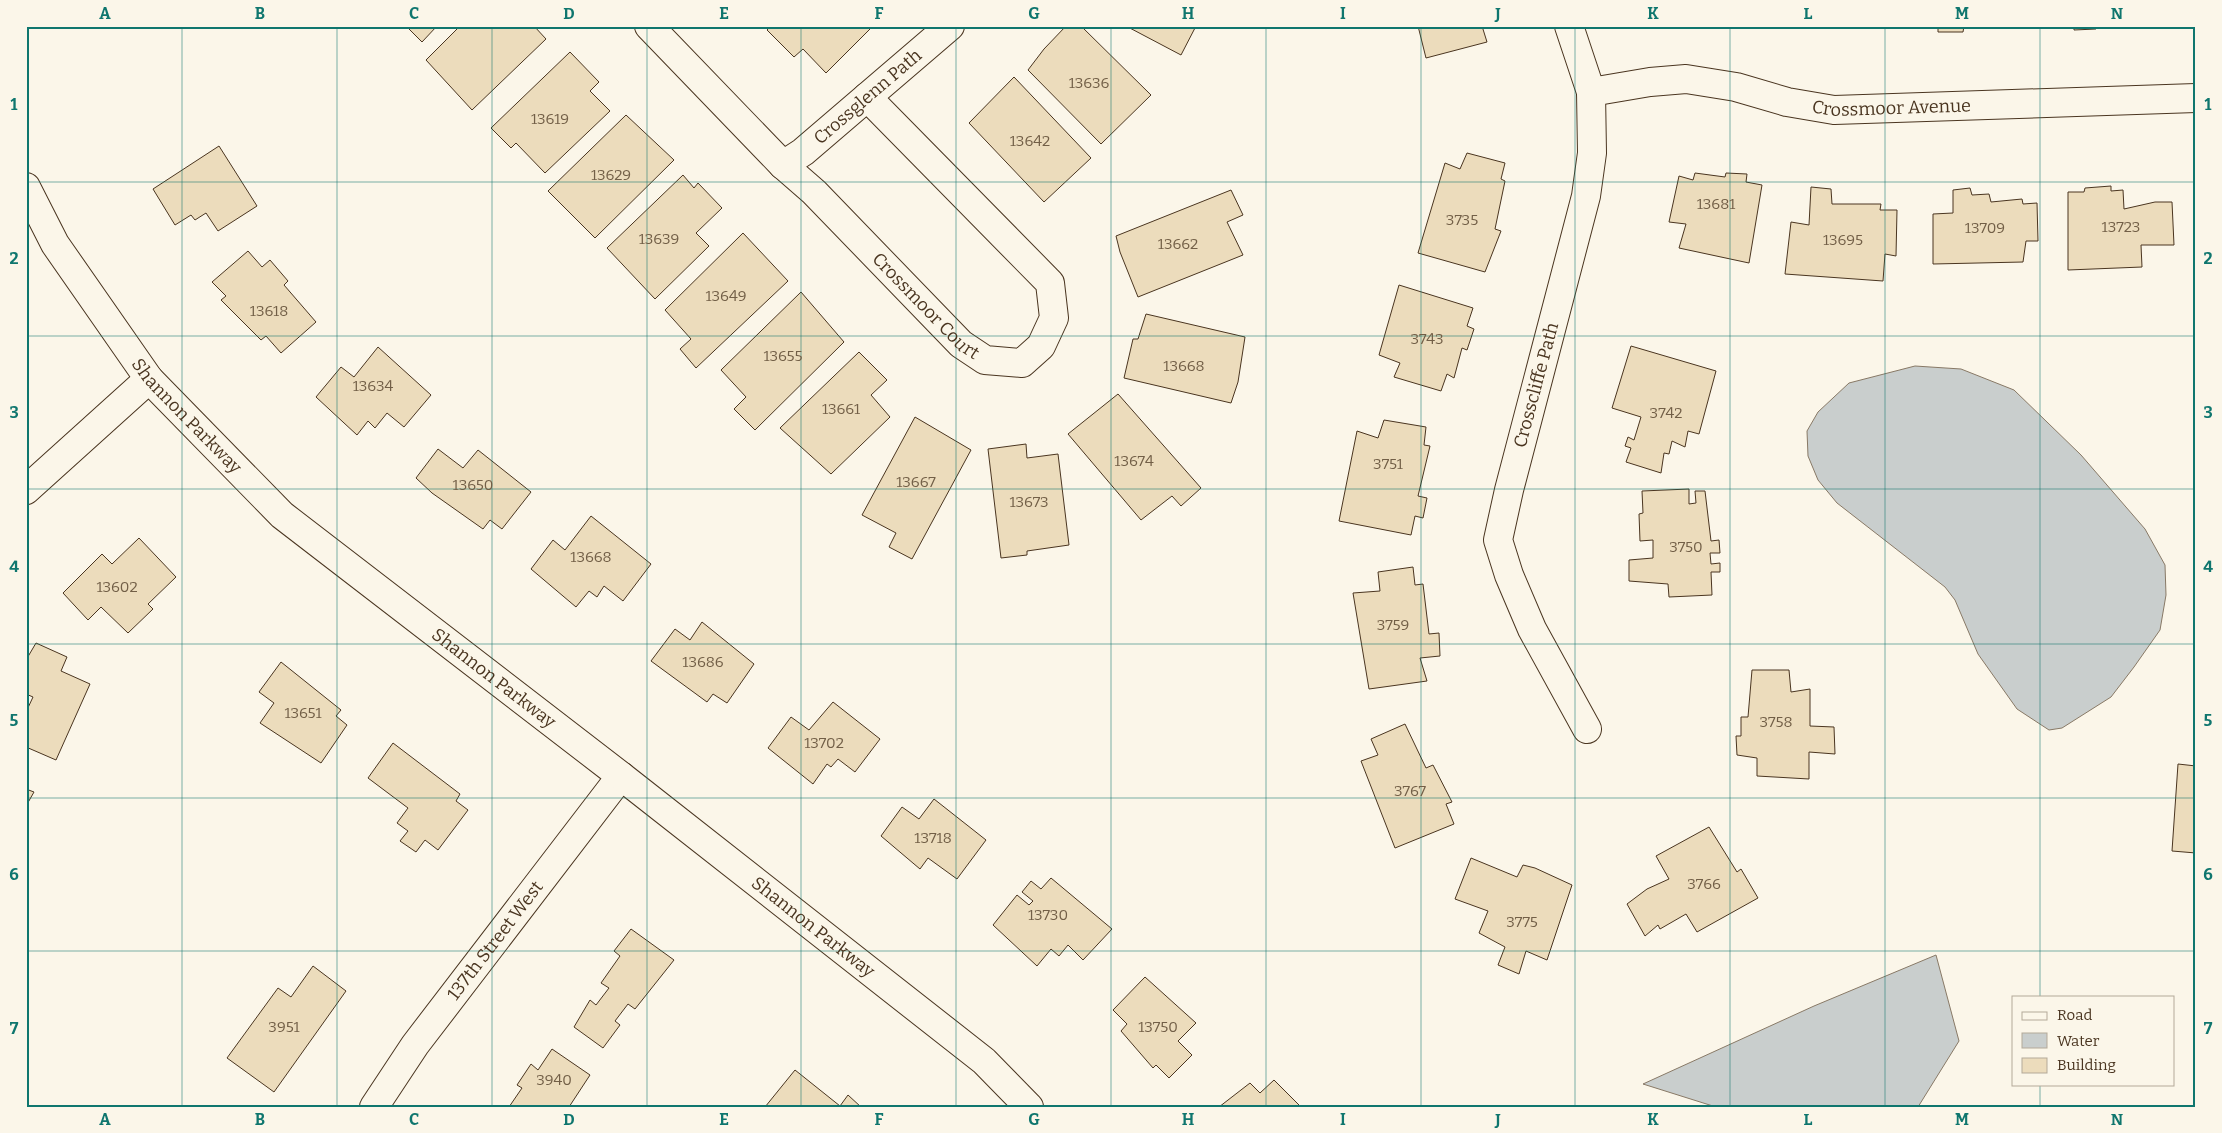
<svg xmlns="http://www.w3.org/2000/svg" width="2222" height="1133" font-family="Bitter,serif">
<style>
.water{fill:#c9cecd;stroke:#887966}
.building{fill:#ecdcbc;stroke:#4a3520}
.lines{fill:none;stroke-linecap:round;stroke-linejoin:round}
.minor-casing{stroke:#4a3520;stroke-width:30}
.tertiary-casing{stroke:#4a3520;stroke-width:30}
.minor{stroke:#fbf6e9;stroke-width:28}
.tertiary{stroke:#fbf6e9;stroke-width:28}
.grid{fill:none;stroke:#0f766e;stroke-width:1;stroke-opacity:0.55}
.labels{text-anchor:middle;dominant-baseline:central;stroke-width:4;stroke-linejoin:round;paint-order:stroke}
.number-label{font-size:15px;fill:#725f47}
.street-label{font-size:18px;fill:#4a3520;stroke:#fbf6e9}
.neatline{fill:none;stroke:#0f766e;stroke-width:2}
.grid-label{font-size:16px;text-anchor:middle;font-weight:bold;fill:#0f766e}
</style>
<rect width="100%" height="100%" fill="#fbf6e9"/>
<g class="water">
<path d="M 1915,366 L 1961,369 L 2014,390 L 2081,455 L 2145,529 L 2165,565 L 2166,595 L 2160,630 L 2134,667 L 2111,697 L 2062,728 L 2049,730 L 2017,709 L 1978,654 L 1955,600 L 1945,587 L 1837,503 L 1818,480 L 1808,456 L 1807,431 L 1818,412 L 1849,383 Z"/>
<path d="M 1936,955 L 1959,1041 L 1918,1107 L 1716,1107 L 1643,1084 L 1814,1006 Z"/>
</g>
<g class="building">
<path d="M 406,26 L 437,26 L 422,42 Z"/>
<path d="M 460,26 L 534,26 L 546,39 L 472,110 L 426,60 Z"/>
<path d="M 771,26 L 873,26 L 826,73 L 803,49 L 794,57 L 767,30 Z"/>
<path d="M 1066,26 L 1081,26 L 1151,95 L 1101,144 L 1028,70 L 1044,49 Z"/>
<path d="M 1126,26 L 1196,26 L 1181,55 Z"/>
<path d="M 1418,26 L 1482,26 L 1487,42 L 1426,58 Z"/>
<path d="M 1938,26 L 1964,26 L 1963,32 L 1938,32 Z"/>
<path d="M 2074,26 L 2096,26 L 2096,29 L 2074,30 Z"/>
<path d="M 570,52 L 599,82 L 590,91 L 610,111 L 545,173 L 516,143 L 511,148 L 491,128 Z"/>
<path d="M 1014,77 L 1091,158 L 1044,202 L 969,123 Z"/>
<path d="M 626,115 L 674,160 L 595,238 L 548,191 Z"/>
<path d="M 219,146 L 257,206 L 218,231 L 206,213 L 195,220 L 191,215 L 175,225 L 153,189 Z"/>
<path d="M 1467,153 L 1505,163 L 1501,179 L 1505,181 L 1495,229 L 1501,231 L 1485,272 L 1418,253 L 1445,163 L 1460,169 Z"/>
<path d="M 1695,173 L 1725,177 L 1726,173 L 1747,174 L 1746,182 L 1762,185 L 1749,263 L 1679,248 L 1686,224 L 1669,222 L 1679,176 L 1693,180 Z"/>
<path d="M 683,175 L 694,188 L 698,183 L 722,208 L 696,233 L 709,246 L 655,299 L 607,248 Z"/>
<path d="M 2111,186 L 2111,191 L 2123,190 L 2124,209 L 2155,202 L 2172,202 L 2174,245 L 2141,245 L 2142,267 L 2068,270 L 2068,192 L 2084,192 L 2085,188 Z"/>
<path d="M 1811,187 L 1831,189 L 1832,204 L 1881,204 L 1880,210 L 1897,210 L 1896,256 L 1885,254 L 1883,281 L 1785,274 L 1791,222 L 1809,225 Z"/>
<path d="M 1970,188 L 1972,195 L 1989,194 L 1991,202 L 2022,199 L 2023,204 L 2037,203 L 2038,241 L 2026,241 L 2023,262 L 1933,264 L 1933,214 L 1953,213 L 1953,190 Z"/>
<path d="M 1231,190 L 1243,215 L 1227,222 L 1243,255 L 1138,297 L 1120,252 L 1116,236 Z"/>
<path d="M 743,233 L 788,281 L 696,368 L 680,349 L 691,339 L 665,310 Z"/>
<path d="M 248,251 L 262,267 L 270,260 L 288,281 L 284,285 L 316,322 L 281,353 L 266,336 L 261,340 L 221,300 L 226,296 L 212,282 Z"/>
<path d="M 1399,285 L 1473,308 L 1467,326 L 1474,329 L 1467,350 L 1462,348 L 1454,378 L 1447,374 L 1441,391 L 1394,377 L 1400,363 L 1379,355 Z"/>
<path d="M 801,292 L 844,342 L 755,430 L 734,409 L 746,397 L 721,370 Z"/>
<path d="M 1146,314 L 1245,337 L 1238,382 L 1231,403 L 1124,378 L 1133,339 L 1138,339 Z"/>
<path d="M 1631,346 L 1716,371 L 1699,434 L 1688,431 L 1685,447 L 1672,441 L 1669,454 L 1664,453 L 1661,473 L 1626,462 L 1631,448 L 1625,446 L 1628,437 L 1634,440 L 1641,417 L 1612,408 Z"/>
<path d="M 378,347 L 431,395 L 404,427 L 387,413 L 375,428 L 368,421 L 357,435 L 316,397 L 341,367 L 354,377 Z"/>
<path d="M 859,352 L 887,380 L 871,395 L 890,417 L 831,474 L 780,428 Z"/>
<path d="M 1118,394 L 1201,488 L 1181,506 L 1172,496 L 1141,520 L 1068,434 Z"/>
<path d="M 915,417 L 971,450 L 912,559 L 889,547 L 896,533 L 862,515 Z"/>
<path d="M 1384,420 L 1426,427 L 1424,445 L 1430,446 L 1418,496 L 1427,498 L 1423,518 L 1415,516 L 1411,535 L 1339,521 L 1357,431 L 1378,438 Z"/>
<path d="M 1026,444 L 1027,458 L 1058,454 L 1069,545 L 1027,551 L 1027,555 L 1001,558 L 988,449 Z"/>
<path d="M 438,449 L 463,468 L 478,450 L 531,492 L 502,529 L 490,520 L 483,529 L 432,493 L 416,478 Z"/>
<path d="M 1689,489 L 1689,504 L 1696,503 L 1695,491 L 1705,491 L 1711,541 L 1719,540 L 1720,553 L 1710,553 L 1711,564 L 1720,563 L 1720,572 L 1711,572 L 1712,595 L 1669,597 L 1668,584 L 1629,581 L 1629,560 L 1653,558 L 1653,540 L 1640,541 L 1639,514 L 1643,513 L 1642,491 Z"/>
<path d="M 591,516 L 651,564 L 623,601 L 604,586 L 597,597 L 589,591 L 576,607 L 531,569 L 553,540 L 565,550 Z"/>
<path d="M 139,538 L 176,577 L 148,604 L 153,609 L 128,633 L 101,607 L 88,620 L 63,593 L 102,554 L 112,564 Z"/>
<path d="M 1413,567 L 1415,585 L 1423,584 L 1429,634 L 1439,633 L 1440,656 L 1420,658 L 1427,681 L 1369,689 L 1353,593 L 1380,591 L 1378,572 Z"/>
<path d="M 702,622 L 754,664 L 727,703 L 713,694 L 707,702 L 651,661 L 675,629 L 690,640 Z"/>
<path d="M 36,643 L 67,657 L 61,671 L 90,684 L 56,760 L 26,747 L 26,712 L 33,697 L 26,694 L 26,660 Z"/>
<path d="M 281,662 L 341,710 L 336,716 L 347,725 L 321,763 L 260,723 L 274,703 L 259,692 Z"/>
<path d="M 1752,670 L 1789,670 L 1791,692 L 1810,689 L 1810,726 L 1834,727 L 1835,754 L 1809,752 L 1809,779 L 1757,776 L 1757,758 L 1737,755 L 1736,736 L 1741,736 L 1741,717 L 1748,717 Z"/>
<path d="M 833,702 L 880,739 L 855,772 L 838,759 L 831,767 L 827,764 L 813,784 L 768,748 L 791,717 L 809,730 Z"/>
<path d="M 1405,724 L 1426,768 L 1433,765 L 1452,802 L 1446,804 L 1454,824 L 1395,848 L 1361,761 L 1378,755 L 1371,739 Z"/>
<path d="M 393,743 L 460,794 L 456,801 L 468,810 L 438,850 L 425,840 L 416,852 L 400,841 L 408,831 L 397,823 L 408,808 L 368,778 Z"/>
<path d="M 2178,764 L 2196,766 L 2196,853 L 2172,851 Z"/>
<path d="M 26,789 L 34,792 L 26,806 Z"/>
<path d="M 934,799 L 986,840 L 957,879 L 928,858 L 920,869 L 881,836 L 902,807 L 919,819 Z"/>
<path d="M 1709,827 L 1737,872 L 1741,869 L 1758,898 L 1697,932 L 1686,914 L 1660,929 L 1658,925 L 1645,936 L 1627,904 L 1647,889 L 1669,879 L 1656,856 Z"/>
<path d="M 1471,858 L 1517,877 L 1523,865 L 1535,868 L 1572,885 L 1547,960 L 1526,951 L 1519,974 L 1498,965 L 1505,947 L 1479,933 L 1488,911 L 1455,899 Z"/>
<path d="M 1051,878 L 1112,929 L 1083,960 L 1068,945 L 1059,956 L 1051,949 L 1037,966 L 993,925 L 1017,895 L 1029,905 L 1033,901 L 1022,892 L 1031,881 L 1041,889 Z"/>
<path d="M 631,929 L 674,960 L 635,1009 L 628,1004 L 615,1021 L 620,1025 L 603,1048 L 574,1027 L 590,1000 L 596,1005 L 609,988 L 601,983 L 620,956 L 614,951 Z"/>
<path d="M 313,966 L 346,991 L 274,1092 L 227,1058 L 278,988 L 291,997 Z"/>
<path d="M 1145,977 L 1196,1023 L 1178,1041 L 1192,1055 L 1169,1078 L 1156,1065 L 1153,1068 L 1121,1031 L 1127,1024 L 1113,1010 Z"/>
<path d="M 552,1049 L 590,1075 L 569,1107 L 509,1107 L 522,1088 L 517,1085 L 531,1064 L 538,1070 Z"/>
<path d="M 795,1070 L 840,1106 L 848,1095 L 861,1107 L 765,1107 Z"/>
<path d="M 1274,1080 L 1301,1107 L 1219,1107 L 1250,1083 L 1260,1093 Z"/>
</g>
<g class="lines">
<defs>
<g id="minor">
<path id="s1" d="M 649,26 L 783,165 L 814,192 L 961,344 L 985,360 L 1022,363 L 1041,346 L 1054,318 L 1050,283 L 867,97"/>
<path d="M 1569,26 L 1591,92 L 1592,153 L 1586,196 L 1509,490 L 1498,540 L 1509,575 L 1532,629 L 1587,729"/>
<path id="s2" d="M 1591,92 L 1650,82 L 1686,79 L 1736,87 L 1787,102 L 1834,110 L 2196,98"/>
<path id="s3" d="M 783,165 L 803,152 L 950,26"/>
<path d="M 26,490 L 149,379"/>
<path id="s4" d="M 374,1107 L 415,1045 L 621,776"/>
</g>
<g id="tertiary">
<path id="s5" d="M 26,187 L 55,244 L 149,379 L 282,515 L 621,776 L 984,1061 L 1029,1107"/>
</g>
</defs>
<use href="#minor" class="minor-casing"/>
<use href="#tertiary" class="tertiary-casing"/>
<use href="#minor" class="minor"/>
<use href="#tertiary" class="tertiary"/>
</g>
<path class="grid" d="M 182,26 L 182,1107M 337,26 L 337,1107M 492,26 L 492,1107M 647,26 L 647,1107M 801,26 L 801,1107M 956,26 L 956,1107M 1111,26 L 1111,1107M 1266,26 L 1266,1107M 1421,26 L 1421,1107M 1575,26 L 1575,1107M 1730,26 L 1730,1107M 1885,26 L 1885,1107M 2040,26 L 2040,997M 26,182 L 2196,182M 26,336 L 2196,336M 26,489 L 2196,489M 26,644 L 2196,644M 26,798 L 2196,798M 26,951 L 2196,951M 2040,1084 L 2040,1107"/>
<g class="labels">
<g class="number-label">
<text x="1089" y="83">13636</text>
<text x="550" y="119">13619</text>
<text x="1030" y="141">13642</text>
<text x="611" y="175">13629</text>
<text x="1716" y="204">13681</text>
<text x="1462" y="220">3735</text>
<text x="2121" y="227">13723</text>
<text x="1985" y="228">13709</text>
<text x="659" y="239">13639</text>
<text x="1843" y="240">13695</text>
<text x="1178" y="244">13662</text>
<text x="726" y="296">13649</text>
<text x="269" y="311">13618</text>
<text x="1427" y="339">3743</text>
<text x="783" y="356">13655</text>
<text x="1184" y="366">13668</text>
<text x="373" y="386">13634</text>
<text x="841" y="409">13661</text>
<text x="1666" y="413">3742</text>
<text x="1134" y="461">13674</text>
<text x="1388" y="464">3751</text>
<text x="916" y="482">13667</text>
<text x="473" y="485">13650</text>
<text x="1029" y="502">13673</text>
<text x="1686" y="547">3750</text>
<text x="591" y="557">13668</text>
<text x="117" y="587">13602</text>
<text x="1393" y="625">3759</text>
<text x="703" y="662">13686</text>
<text x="303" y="713">13651</text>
<text x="1776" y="722">3758</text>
<text x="824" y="743">13702</text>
<text x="1410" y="791">3767</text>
<text x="933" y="838">13718</text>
<text x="1704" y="884">3766</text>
<text x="1048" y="915">13730</text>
<text x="1522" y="922">3775</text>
<text x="284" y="1027">3951</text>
<text x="1158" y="1027">13750</text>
<text x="554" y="1080">3940</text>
</g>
<g class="street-label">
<text stroke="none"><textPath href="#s3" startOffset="109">Crossglenn Path</textPath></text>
<text stroke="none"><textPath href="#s2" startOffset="305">Crossmoor Avenue</textPath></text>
<text stroke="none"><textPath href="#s1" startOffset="394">Crossmoor Court</textPath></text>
<text transform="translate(1536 385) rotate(-75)">Crosscliffe Path</text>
<text stroke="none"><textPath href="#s5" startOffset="281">Shannon Parkway</textPath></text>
<text stroke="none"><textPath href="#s5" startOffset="686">Shannon Parkway</textPath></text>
<text stroke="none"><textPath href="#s5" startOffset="1091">Shannon Parkway</textPath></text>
<text stroke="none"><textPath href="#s4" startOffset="206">137th Street West</textPath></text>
</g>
</g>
<rect width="2222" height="1133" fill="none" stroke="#fbf6e9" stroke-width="55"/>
<rect x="2012" y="996" width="162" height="90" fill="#fbf6e9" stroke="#b4a999"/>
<rect x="2022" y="1012" width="25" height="8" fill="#fbf6e9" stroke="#b4a999"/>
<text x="2057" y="1020" font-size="15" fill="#4a3520">Road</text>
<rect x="2022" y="1033" width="25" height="15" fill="#c9cecd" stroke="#b4a999"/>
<text x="2057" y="1046" font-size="15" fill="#4a3520">Water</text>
<rect x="2022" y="1058" width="25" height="15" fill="#ecdcbc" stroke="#b4a999"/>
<text x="2057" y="1070" font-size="15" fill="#4a3520">Building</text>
<rect x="28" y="28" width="2166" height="1078" class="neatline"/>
<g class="grid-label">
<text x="105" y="19">A</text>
<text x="260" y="19">B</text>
<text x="414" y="19">C</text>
<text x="569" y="19">D</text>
<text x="724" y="19">E</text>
<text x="879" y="19">F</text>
<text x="1034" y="19">G</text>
<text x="1188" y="19">H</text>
<text x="1343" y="19">I</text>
<text x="1498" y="19">J</text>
<text x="1653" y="19">K</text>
<text x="1808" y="19">L</text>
<text x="1962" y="19">M</text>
<text x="2117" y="19">N</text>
<text x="14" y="110">1</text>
<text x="2208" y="110">1</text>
<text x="14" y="264">2</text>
<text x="2208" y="264">2</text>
<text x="14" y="418">3</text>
<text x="2208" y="418">3</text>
<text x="14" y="572">4</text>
<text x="2208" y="572">4</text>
<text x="14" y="726">5</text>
<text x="2208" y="726">5</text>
<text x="14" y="880">6</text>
<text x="2208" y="880">6</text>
<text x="14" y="1034">7</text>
<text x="2208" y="1034">7</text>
<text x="105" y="1125">A</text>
<text x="260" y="1125">B</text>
<text x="414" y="1125">C</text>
<text x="569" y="1125">D</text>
<text x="724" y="1125">E</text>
<text x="879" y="1125">F</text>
<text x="1034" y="1125">G</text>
<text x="1188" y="1125">H</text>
<text x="1343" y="1125">I</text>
<text x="1498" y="1125">J</text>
<text x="1653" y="1125">K</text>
<text x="1808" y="1125">L</text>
<text x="1962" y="1125">M</text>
<text x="2117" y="1125">N</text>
</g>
</svg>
